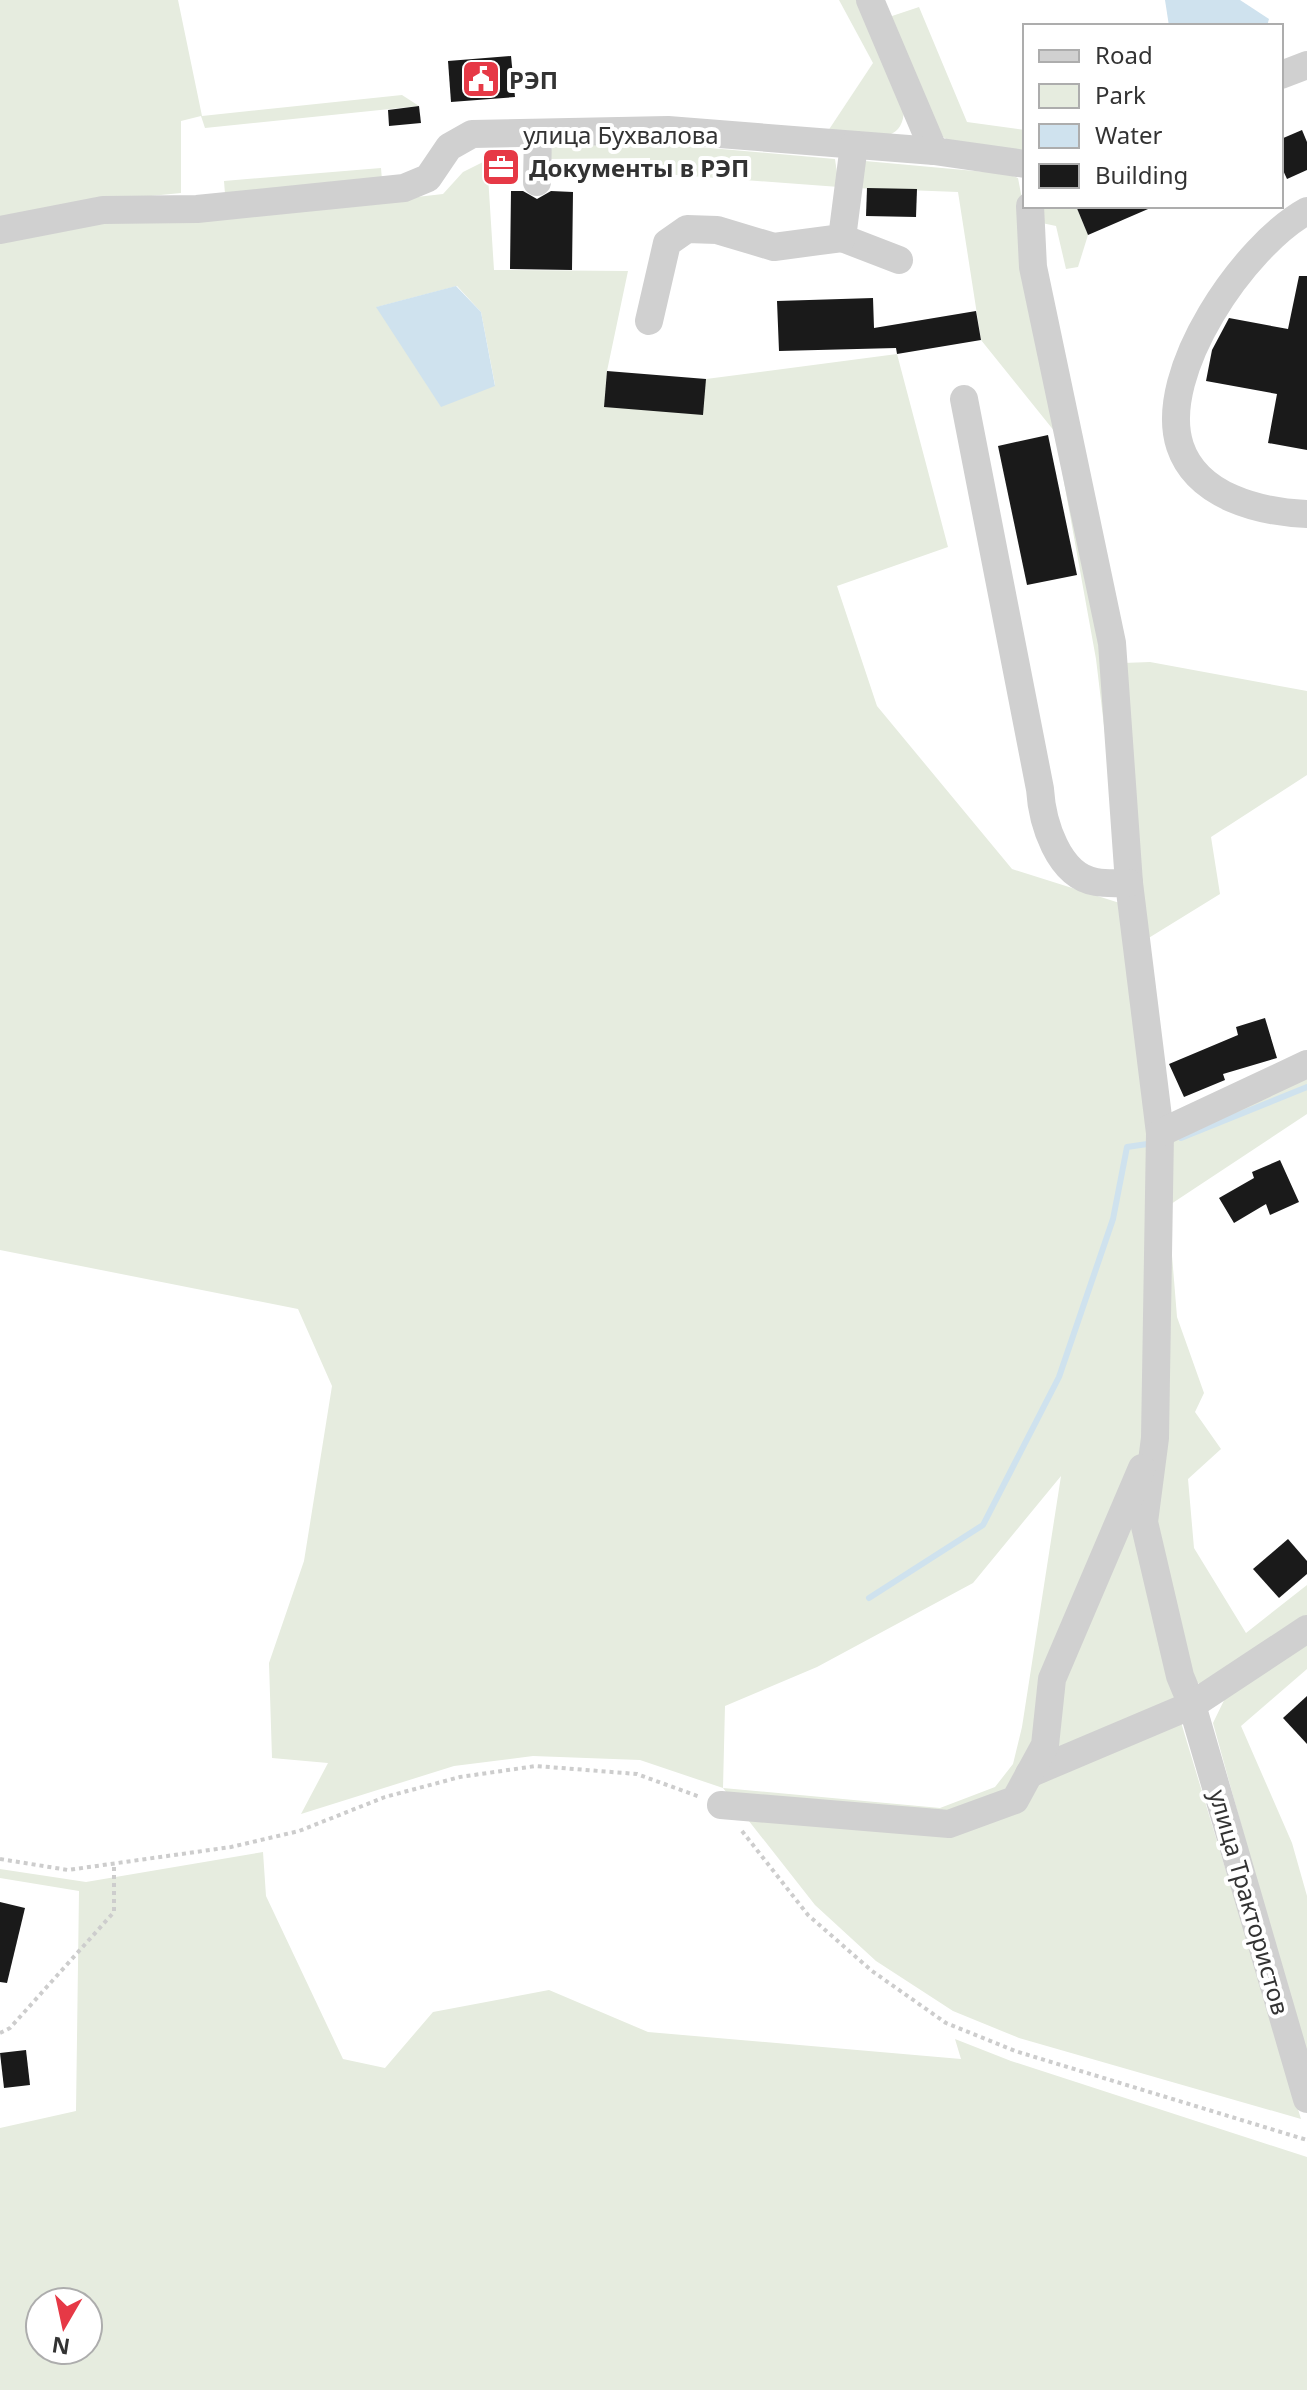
<svg xmlns="http://www.w3.org/2000/svg" width="1307" height="2390" font-family="'Noto Sans',sans-serif">
<style>
.green{fill:#e6ecdf;fill-rule:evenodd}
.water{fill:#cfe2ee}
.lines{fill:none;stroke-linecap:round;stroke-linejoin:round}
.stream{stroke:#cfe2ee;stroke-width:6}
.building{fill:#1a1a1a}
.path{stroke:#cdcdcd;stroke-width:4;stroke-dasharray:4 4;stroke-linecap:butt}
.minor{stroke:#d0d0d0;stroke-width:28}
.labels{text-anchor:middle;dominant-baseline:central;stroke-width:8;stroke-linejoin:round;paint-order:stroke}
.poi-label{font-size:24px;font-weight:bold;fill:#333;stroke:#fff;text-anchor:start}
.street-label{font-size:24px;fill:#333;stroke:#fff}
</style>
<rect width="100%" height="100%" fill="#fff"/>
<g class="green">
<path d="M 0,0 L 178,0 L 202,116 L 402,95 L 419,106 L 205,128 L 201,116 L 181,121 L 181,193 L 110,200 L 0,222 Z"/>
<path d="M 839,0 L 862,0 C 874,25 935,128 884,136 C 867,138 845,133 828,131 L 873,63 Z"/>
<path d="M 919,7 L 967,122 L 1025,130 L 1025,150 L 960,147 L 943,137 L 886,18 Z"/>
<path d="M 665,144 L 835,159 L 839,187 L 650,173 L 650,158 L 547,159 L 553,146 Z"/>
<path d="M 487,160 L 494,270 L 628,271 L 607,371 L 605,407 L 706,379 L 897,354 L 948,547 L 837,586 L 877,706 L 1012,869 L 1126,905 L 1152,1135 L 1146,1412 L 1174,1699 L 1301,2119 L 1019,2038 L 953,2011 L 876,1961 L 815,1905 L 723,1788 L 640,1760 L 533,1756 L 454,1766 L 301,1814 L 328,1763 L 272,1758 L 269,1663 L 304,1561 L 332,1386 L 298,1309 L 0,1250 L 0,239 L 105,219 L 197,222 L 443,194 L 463,172 ZM 457,286 L 481,312 L 495,385 L 441,406 L 377,307 ZM 1061,1476 L 1022,1727 L 1013,1764 L 995,1787 L 940,1808 L 723,1788 L 725,1706 L 817,1667 L 973,1583 Z"/>
<path d="M 865,161 L 1008,174 L 1018,178 L 1106,643 L 1122,876 L 1096,659 L 1055,432 L 981,340 L 958,192 L 854,188 Z"/>
<path d="M 381,168 L 382,180 L 225,194 L 224,181 Z"/>
<path d="M 1037,206 L 1076,206 L 1088,235 L 1078,267 L 1066,269 L 1056,226 L 1037,222 Z"/>
<path d="M 1150,662 L 1307,691 L 1307,775 L 1211,837 L 1220,894 L 1147,939 L 1123,663 Z"/>
<path d="M 1307,1074 L 1307,1114 L 1168,1206 L 1177,1317 L 1204,1393 L 1195,1412 L 1221,1449 L 1188,1479 L 1194,1548 L 1246,1633 L 1307,1585 L 1307,1617 L 1203,1687 L 1190,1676 L 1151,1521 L 1166,1136 Z"/>
<path d="M 1307,1637 L 1307,1669 L 1241,1726 L 1292,1843 L 1307,1896 L 1307,2064 L 1213,1723 L 1230,1688 Z"/>
<path d="M 263,1852 L 266,1896 L 343,2059 L 385,2068 L 433,2012 L 549,1990 L 648,2032 L 961,2059 L 955,2039 L 1011,2061 L 1307,2157 L 1307,2390 L 0,2390 L 0,2128 L 76,2111 L 79,1891 L 0,1878 L 0,1869 L 86,1882 ZM 40,2302 L 88,2302 L 88,2350 L 40,2350 Z"/>
</g>
<g class="water">
<path d="M 1165,0 L 1240,0 L 1269,19 L 1267,26 L 1169,26 Z"/>
<path d="M 456,286 L 481,312 L 495,386 L 441,407 L 376,307 Z"/>
</g>
<g class="lines">
<g class="stream">
<path d="M 1181,1138 L 1307,1087"/>
<path d="M 869,1598 L 983,1525 L 1059,1377 L 1113,1219 L 1127,1147 L 1154,1143"/>
</g>
</g>
<g class="building">
<path d="M 511,56 L 515,97 L 451,102 L 448,61 Z"/>
<path d="M 419,106 L 421,123 L 389,126 L 388,110 Z"/>
<path d="M 1302,130 L 1307,142 L 1307,170 L 1287,179 L 1281,166 L 1281,139 Z"/>
<path d="M 867,188 L 917,189 L 916,217 L 866,216 Z"/>
<path d="M 511,191 L 523,191 L 537,199 L 551,191 L 573,192 L 572,270 L 510,269 Z"/>
<path d="M 1076,206 L 1155,206 L 1088,235 Z"/>
<path d="M 1299,276 L 1307,276 L 1307,450 L 1268,443 L 1277,394 L 1206,381 L 1212,350 L 1229,318 L 1288,329 Z"/>
<path d="M 873,298 L 874,328 L 976,311 L 981,340 L 897,354 L 896,348 L 779,351 L 777,301 Z"/>
<path d="M 607,371 L 706,379 L 703,415 L 604,407 Z"/>
<path d="M 1048,435 L 1077,575 L 1027,585 L 998,446 Z"/>
<path d="M 1265,1018 L 1277,1058 L 1223,1074 L 1225,1080 L 1184,1097 L 1169,1064 L 1238,1035 L 1236,1027 Z"/>
<path d="M 1280,1160 L 1299,1202 L 1270,1215 L 1266,1204 L 1234,1223 L 1219,1198 L 1254,1178 L 1252,1172 Z"/>
<path d="M 1288,1539 L 1307,1561 L 1307,1574 L 1279,1598 L 1253,1569 Z"/>
<path d="M 1307,1696 L 1307,1744 L 1283,1718 Z"/>
<path d="M 0,1902 L 25,1908 L 7,1983 L 0,1982 Z"/>
<path d="M 26,2050 L 30,2085 L 4,2088 L 0,2053 Z"/>
</g>
<g class="lines">
<g class="path">
<path d="M 742,1831 L 808,1915 L 872,1971 L 946,2023 L 1015,2051 L 1307,2140"/>
<path d="M 0,1859 L 68,1870 L 231,1847 L 299,1831 L 385,1797 L 460,1777 L 536,1766 L 637,1774 L 700,1797"/>
<path d="M 0,2033 L 10,2028 L 114,1912 L 114,1865"/>
</g>
<g class="minor">
<path d="M 870,0 L 934,151"/>
<path d="M 1281,75 L 1307,65"/>
<path d="M 537,182 L 538,133"/>
<path d="M 1030,206 L 1033,267 L 1112,643 L 1129,883 L 1160,1133 L 1155,1438 L 1144,1522 L 1180,1676 L 1192,1705 L 1307,2099"/>
<path d="M 1307,211 C 1245,245 1156,373 1180,446 C 1197,497 1260,512 1307,514"/>
<path d="M 0,230 L 103,210 L 197,209 L 404,188 L 428,178 L 449,147 L 472,134 L 668,130 L 934,151 L 1025,164"/>
<path d="M 842,238 L 899,260"/>
<path d="M 649,321 L 667,243 L 687,229 L 717,230 L 774,247 L 842,238 L 854,145"/>
<path d="M 964,399 L 1040,789 C 1042,822 1058,876 1096,882 C 1107,884 1119,883 1129,883"/>
<path d="M 1160,1133 L 1307,1064"/>
<path d="M 1029,1774 L 1192,1705 L 1307,1629"/>
<path d="M 721,1805 L 949,1824 L 1015,1800 L 1045,1745 L 1052,1679 L 1142,1468"/>
</g>
</g>
<defs>
<symbol id="civic-square" viewBox="-11 -11 22 22"><rect x="-9" y="-9" width="18" height="18" rx="4" fill="#e63946" stroke="#fff"/><path d="M-.6-6.5H3V-4.5H.6V-3L4-1V1h2V6H-6V1h2V-1L-.6-3ZM-1.2 2.5V6h2.4V2.5Z" fill="#fff"/></symbol>
<symbol id="office-square" viewBox="-11 -11 22 22"><rect x="-9" y="-9" width="18" height="18" rx="4" fill="#e63946" stroke="#fff"/><path d="M-6-3h4V-5.5h4V-3h4V5H-6ZM-1-4.5V-3h2v-1.5ZM-6 0V1H6V0Z" fill="#fff"/></symbol>
</defs>
<g fill-rule="evenodd">
<use href="#civic-square" x="459" y="57" width="44" height="44"/>
<use href="#office-square" x="479" y="145" width="44" height="44"/>
</g>
<g class="labels">
<g class="poi-label">
<text x="509" y="79">РЭП</text>
<text x="529" y="167">Документы в РЭП</text>
</g>
<g class="street-label">
<text x="621" y="134">улица Бухвалова</text>
<text transform="translate(1250 1902) rotate(74)">улица Трактористов</text>
</g>
</g>
<rect x="1023" y="24" width="260" height="184" fill="#ffffff" stroke="#adadad" stroke-width="2"/>
<rect x="1039" y="50" width="40" height="12" fill="#d0d0d0" stroke="#adadad" stroke-width="2"/>
<text x="1095" y="64" font-size="24" fill="#333333">Road</text>
<rect x="1039" y="84" width="40" height="24" fill="#e6ecdf" stroke="#adadad" stroke-width="2"/>
<text x="1095" y="104" font-size="24" fill="#333333">Park</text>
<rect x="1039" y="124" width="40" height="24" fill="#cfe2ee" stroke="#adadad" stroke-width="2"/>
<text x="1095" y="144" font-size="24" fill="#333333">Water</text>
<rect x="1039" y="164" width="40" height="24" fill="#1a1a1a" stroke="#adadad" stroke-width="2"/>
<text x="1095" y="184" font-size="24" fill="#333333">Building</text>
<g transform="translate(64 2326) rotate(189)"><circle r="38" fill="#ffffff" stroke="#adadad" stroke-width="2"/>
<path d="M0-6L14 30L0 20L-14 30Z" fill="#e63946"/>
<text y="-12" font-size="22" font-weight="bold" text-anchor="middle" fill="#333333">N</text>
</g>
</svg>
